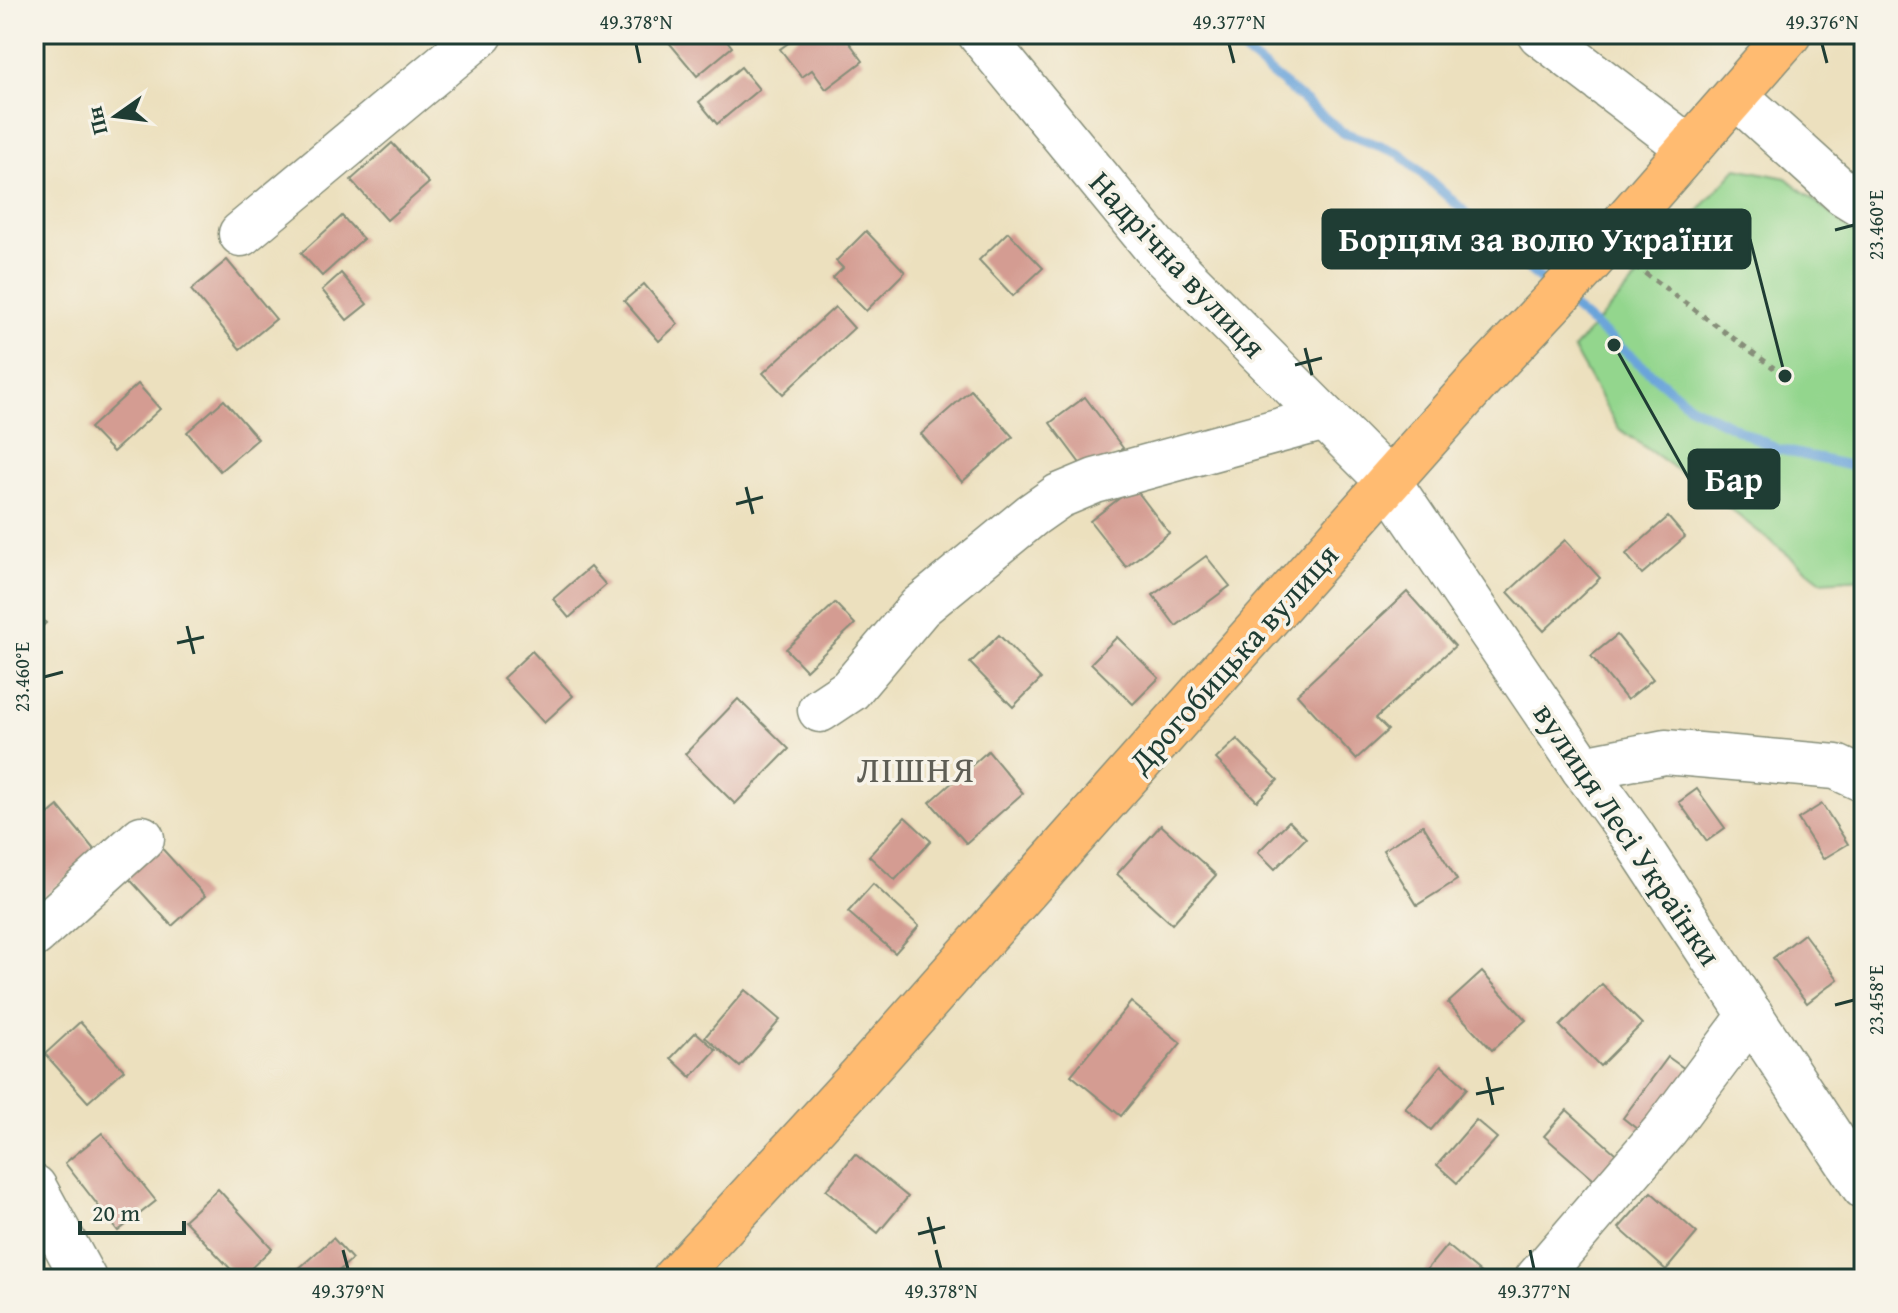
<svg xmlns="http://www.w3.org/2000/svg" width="1898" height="1313" font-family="'Gentium Book Plus',serif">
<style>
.green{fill:#93d68d;stroke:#598a60;stroke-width:2}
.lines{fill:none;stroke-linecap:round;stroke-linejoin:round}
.stream{stroke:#6aa4da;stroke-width:10}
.building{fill:#d49c92}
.minor-casing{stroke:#868e79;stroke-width:47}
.major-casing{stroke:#868e79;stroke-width:47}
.path{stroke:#868e79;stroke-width:5;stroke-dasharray:6 6;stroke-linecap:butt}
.minor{stroke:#fff;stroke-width:44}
.major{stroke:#ffbb71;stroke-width:44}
.ticks{fill:none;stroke:#1f3d34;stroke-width:3}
.labels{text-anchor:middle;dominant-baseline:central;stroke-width:7;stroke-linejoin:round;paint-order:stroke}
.street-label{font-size:32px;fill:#1f3d34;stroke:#f7f3e8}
.quarter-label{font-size:36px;letter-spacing:2px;fill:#5e5e55;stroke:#f7f3e8}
.leader{fill:none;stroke:#1f3d34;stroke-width:3}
.callout-dot{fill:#1f3d34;stroke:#f7f3e8;stroke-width:3}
.callout{fill:#1f3d34;stroke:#1f3d34;stroke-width:3}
.callout-label{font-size:34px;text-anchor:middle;font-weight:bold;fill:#fff}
.neatline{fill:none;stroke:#1f3d34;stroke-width:3}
.ticks-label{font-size:20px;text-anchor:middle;fill:#1f3d34}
</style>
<rect width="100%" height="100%" fill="#f7f3e8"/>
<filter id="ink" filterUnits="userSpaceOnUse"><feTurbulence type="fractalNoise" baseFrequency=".0125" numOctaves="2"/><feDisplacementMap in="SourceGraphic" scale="16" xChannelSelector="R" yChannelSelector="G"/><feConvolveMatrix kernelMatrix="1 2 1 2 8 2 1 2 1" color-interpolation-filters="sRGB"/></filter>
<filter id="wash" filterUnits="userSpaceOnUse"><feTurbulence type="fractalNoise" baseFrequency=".006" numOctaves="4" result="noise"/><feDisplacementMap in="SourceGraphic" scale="32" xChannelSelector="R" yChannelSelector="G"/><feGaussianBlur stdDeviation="1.8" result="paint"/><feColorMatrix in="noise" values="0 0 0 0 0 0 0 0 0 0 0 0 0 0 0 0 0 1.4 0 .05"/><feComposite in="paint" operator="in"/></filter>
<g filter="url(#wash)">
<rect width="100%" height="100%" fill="#ece0be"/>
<path class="green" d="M 1737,168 L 1786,178 L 1864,241 L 1864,578 L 1821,581 L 1716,498 L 1618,428 L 1573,349 Z"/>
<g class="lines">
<g class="stream">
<path d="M 1223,34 L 1342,132 L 1399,153 L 1550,288"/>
<path d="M 1565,301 L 1689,405 L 1777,449 L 1864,469"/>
</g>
</g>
<g id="blocks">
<g class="building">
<path d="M 662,34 L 722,34 L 732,47 L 697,76 Z"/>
<path d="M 801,34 L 843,34 L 863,61 L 826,89 L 812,70 L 802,77 L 780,49 Z"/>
<path d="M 741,67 L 759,89 L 717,124 L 699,102 Z"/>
<path d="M 392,143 L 429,183 L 387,220 L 351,180 Z"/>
<path d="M 342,216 L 363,239 L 322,276 L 301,253 Z"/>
<path d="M 866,231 L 905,272 L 866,311 L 833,278 L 843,268 L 836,261 Z"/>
<path d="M 1008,232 L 1043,268 L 1013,296 L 979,260 Z"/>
<path d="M 227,260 L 276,319 L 240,349 L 191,290 Z"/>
<path d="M 341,273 L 367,304 L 347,320 L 322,290 Z"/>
<path d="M 644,284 L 678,324 L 659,341 L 624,301 Z"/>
<path d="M 835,307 L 854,328 L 783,394 L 763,373 Z"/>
<path d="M 138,384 L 160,409 L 113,452 L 90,428 Z"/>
<path d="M 971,390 L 1013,437 L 962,482 L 921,434 Z"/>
<path d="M 1085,397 L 1123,448 L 1088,474 L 1050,423 Z"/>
<path d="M 224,400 L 258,439 L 220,471 L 187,432 Z"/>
<path d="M 1134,487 L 1169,533 L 1126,567 L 1090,521 Z"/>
<path d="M 1668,517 L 1685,537 L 1642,574 L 1626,554 Z"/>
<path d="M 1565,540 L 1600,578 L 1544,631 L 1508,592 Z"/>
<path d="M 1206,556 L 1230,586 L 1176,626 L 1153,595 Z"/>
<path d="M 590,567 L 606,585 L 569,618 L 553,599 Z"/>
<path d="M 1407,592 L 1455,646 L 1376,718 L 1388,730 L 1356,759 L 1297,694 Z"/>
<path d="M 835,603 L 855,624 L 806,670 L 786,649 Z"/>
<path d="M 34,609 L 46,623 L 34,634 Z"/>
<path d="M 999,635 L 1041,679 L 1013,707 L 970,663 Z"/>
<path d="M 1617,635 L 1653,679 L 1627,700 L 1591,656 Z"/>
<path d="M 1117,637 L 1159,678 L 1133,704 L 1091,663 Z"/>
<path d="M 532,651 L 573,696 L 544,723 L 503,678 Z"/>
<path d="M 738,699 L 789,749 L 735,804 L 685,754 Z"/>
<path d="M 1237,739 L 1278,780 L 1257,801 L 1216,759 Z"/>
<path d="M 988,751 L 1023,793 L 966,843 L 930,802 Z"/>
<path d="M 1697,789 L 1725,828 L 1707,841 L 1679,802 Z"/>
<path d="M 1822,804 L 1848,844 L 1823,859 L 1798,819 Z"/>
<path d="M 58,806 L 96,852 L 42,898 L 34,888 L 34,826 Z"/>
<path d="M 905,817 L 931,841 L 895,880 L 869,856 Z"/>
<path d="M 1289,821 L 1306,838 L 1275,869 L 1258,852 Z"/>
<path d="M 1161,825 L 1216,875 L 1172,924 L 1117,874 Z"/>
<path d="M 1423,825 L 1457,880 L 1417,905 L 1383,850 Z"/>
<path d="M 158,844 L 205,896 L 172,926 L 125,874 Z"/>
<path d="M 873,884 L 919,926 L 895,953 L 848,912 Z"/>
<path d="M 1804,934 L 1838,979 L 1807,1003 L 1773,958 Z"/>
<path d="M 1482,972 L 1526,1020 L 1492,1050 L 1448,1003 Z"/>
<path d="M 1602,984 L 1642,1024 L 1600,1066 L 1560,1026 Z"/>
<path d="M 745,990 L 780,1020 L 740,1067 L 705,1037 Z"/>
<path d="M 1131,1002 L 1181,1043 L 1121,1116 L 1071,1075 Z"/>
<path d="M 80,1022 L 124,1070 L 88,1102 L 45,1054 Z"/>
<path d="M 696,1032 L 716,1050 L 691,1077 L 671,1058 Z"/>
<path d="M 1668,1057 L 1692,1074 L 1646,1136 L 1623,1118 Z"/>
<path d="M 1441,1065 L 1467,1088 L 1431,1130 L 1405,1108 Z"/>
<path d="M 1567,1110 L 1624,1161 L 1602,1187 L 1544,1136 Z"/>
<path d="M 1476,1120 L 1497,1138 L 1457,1183 L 1437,1165 Z"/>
<path d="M 102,1133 L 156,1201 L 118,1231 L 65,1163 Z"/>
<path d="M 855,1154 L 908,1197 L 878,1233 L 826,1190 Z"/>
<path d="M 218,1189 L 272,1248 L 240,1279 L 184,1220 Z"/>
<path d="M 1651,1192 L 1697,1233 L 1666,1270 L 1619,1228 Z"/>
<path d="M 333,1238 L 352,1259 L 330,1279 L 287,1279 Z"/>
<path d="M 1447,1245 L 1488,1279 L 1419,1279 Z"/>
</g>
</g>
</g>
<g filter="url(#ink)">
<use href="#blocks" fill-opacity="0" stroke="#868e79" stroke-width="2"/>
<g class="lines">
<defs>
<g id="minor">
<path d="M 980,34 L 1154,246 L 1389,482 L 1583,768 L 1631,834 L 1864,1187"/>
<path d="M 1540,34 L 1688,147"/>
<path d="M 1736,96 L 1843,193 L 1864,206"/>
<path d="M 241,234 L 481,34"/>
<path d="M 820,710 L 850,690 L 920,607 L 1032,515 L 1059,496 L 1095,481 L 1325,418"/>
<path d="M 1583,768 L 1665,752 L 1836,767 L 1864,780"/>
<path d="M 34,935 L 142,838"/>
<path d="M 34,1187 L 84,1279"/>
<path d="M 1537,1279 L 1666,1129 L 1751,1015"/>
</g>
<path id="major" d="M 674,1279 L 860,1077 L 1480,379 L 1588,264 L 1789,34"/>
</defs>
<use href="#minor" class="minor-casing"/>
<use href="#major" class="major-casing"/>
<path class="path" d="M 1635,266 L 1774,368"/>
<use href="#minor" class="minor"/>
<use href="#major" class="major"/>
</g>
</g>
<path class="ticks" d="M 636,44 L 640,63M 1229,44 L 1234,63M 1822,44 L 1827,63M 1835,230 L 1854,225M 1305,348 L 1312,375M 1295,365 L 1322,358M 746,487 L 753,514M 736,504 L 763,497M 187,626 L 194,654M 177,643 L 204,637M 44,677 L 63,672M 1835,1005 L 1854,1000M 1487,1077 L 1493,1105M 1476,1094 L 1504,1088M 928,1217 L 935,1244M 918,1234 L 945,1227M 343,1250 L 348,1269M 936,1250 L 941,1269M 1530,1250 L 1534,1269"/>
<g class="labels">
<g class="street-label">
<text transform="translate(1178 264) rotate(47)">Надрічна вулиця</text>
<text transform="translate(1233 658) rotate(-48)">Дрогобицька вулиця</text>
<text transform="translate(1628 834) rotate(56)">вулиця Лесі Українки</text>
</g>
<g class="quarter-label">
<text x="916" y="768">ЛІШНЯ</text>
</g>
</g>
<path class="leader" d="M1785 376L1750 239M1614 345L1689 479"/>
<g class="callout-dot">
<circle cx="1785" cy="376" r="8"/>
<circle cx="1614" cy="345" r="8"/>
</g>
<g class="callout">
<rect x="1323" y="210" width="427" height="58" rx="8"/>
<rect x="1689" y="450" width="90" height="58" rx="8"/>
</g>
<g class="callout-label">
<text x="1536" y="251">Борцям за волю України</text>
<text x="1734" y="491">Бар</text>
</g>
<rect width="1898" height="1313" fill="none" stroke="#f7f3e8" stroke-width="88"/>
<g transform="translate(116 116) rotate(256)" stroke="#f7f3e8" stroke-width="6" paint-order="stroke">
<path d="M0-6L14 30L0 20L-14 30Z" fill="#1f3d34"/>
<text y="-12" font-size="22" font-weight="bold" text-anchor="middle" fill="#1f3d34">Пн</text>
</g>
<path d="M80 1221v12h104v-12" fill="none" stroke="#1f3d34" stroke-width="4"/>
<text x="92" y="1221" font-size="24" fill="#1f3d34" stroke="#f7f3e8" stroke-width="6" paint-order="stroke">20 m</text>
<rect x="44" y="44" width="1810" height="1225" class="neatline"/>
<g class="ticks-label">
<text x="636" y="29">49.378°N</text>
<text x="1229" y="29">49.377°N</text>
<text x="1822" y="29">49.376°N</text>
<text transform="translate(1876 225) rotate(-90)" y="7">23.460°E</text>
<text transform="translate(22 677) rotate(-90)" y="7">23.460°E</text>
<text transform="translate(1876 1000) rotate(-90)" y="7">23.458°E</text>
<text x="348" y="1298">49.379°N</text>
<text x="941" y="1298">49.378°N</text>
<text x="1534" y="1298">49.377°N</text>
</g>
</svg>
